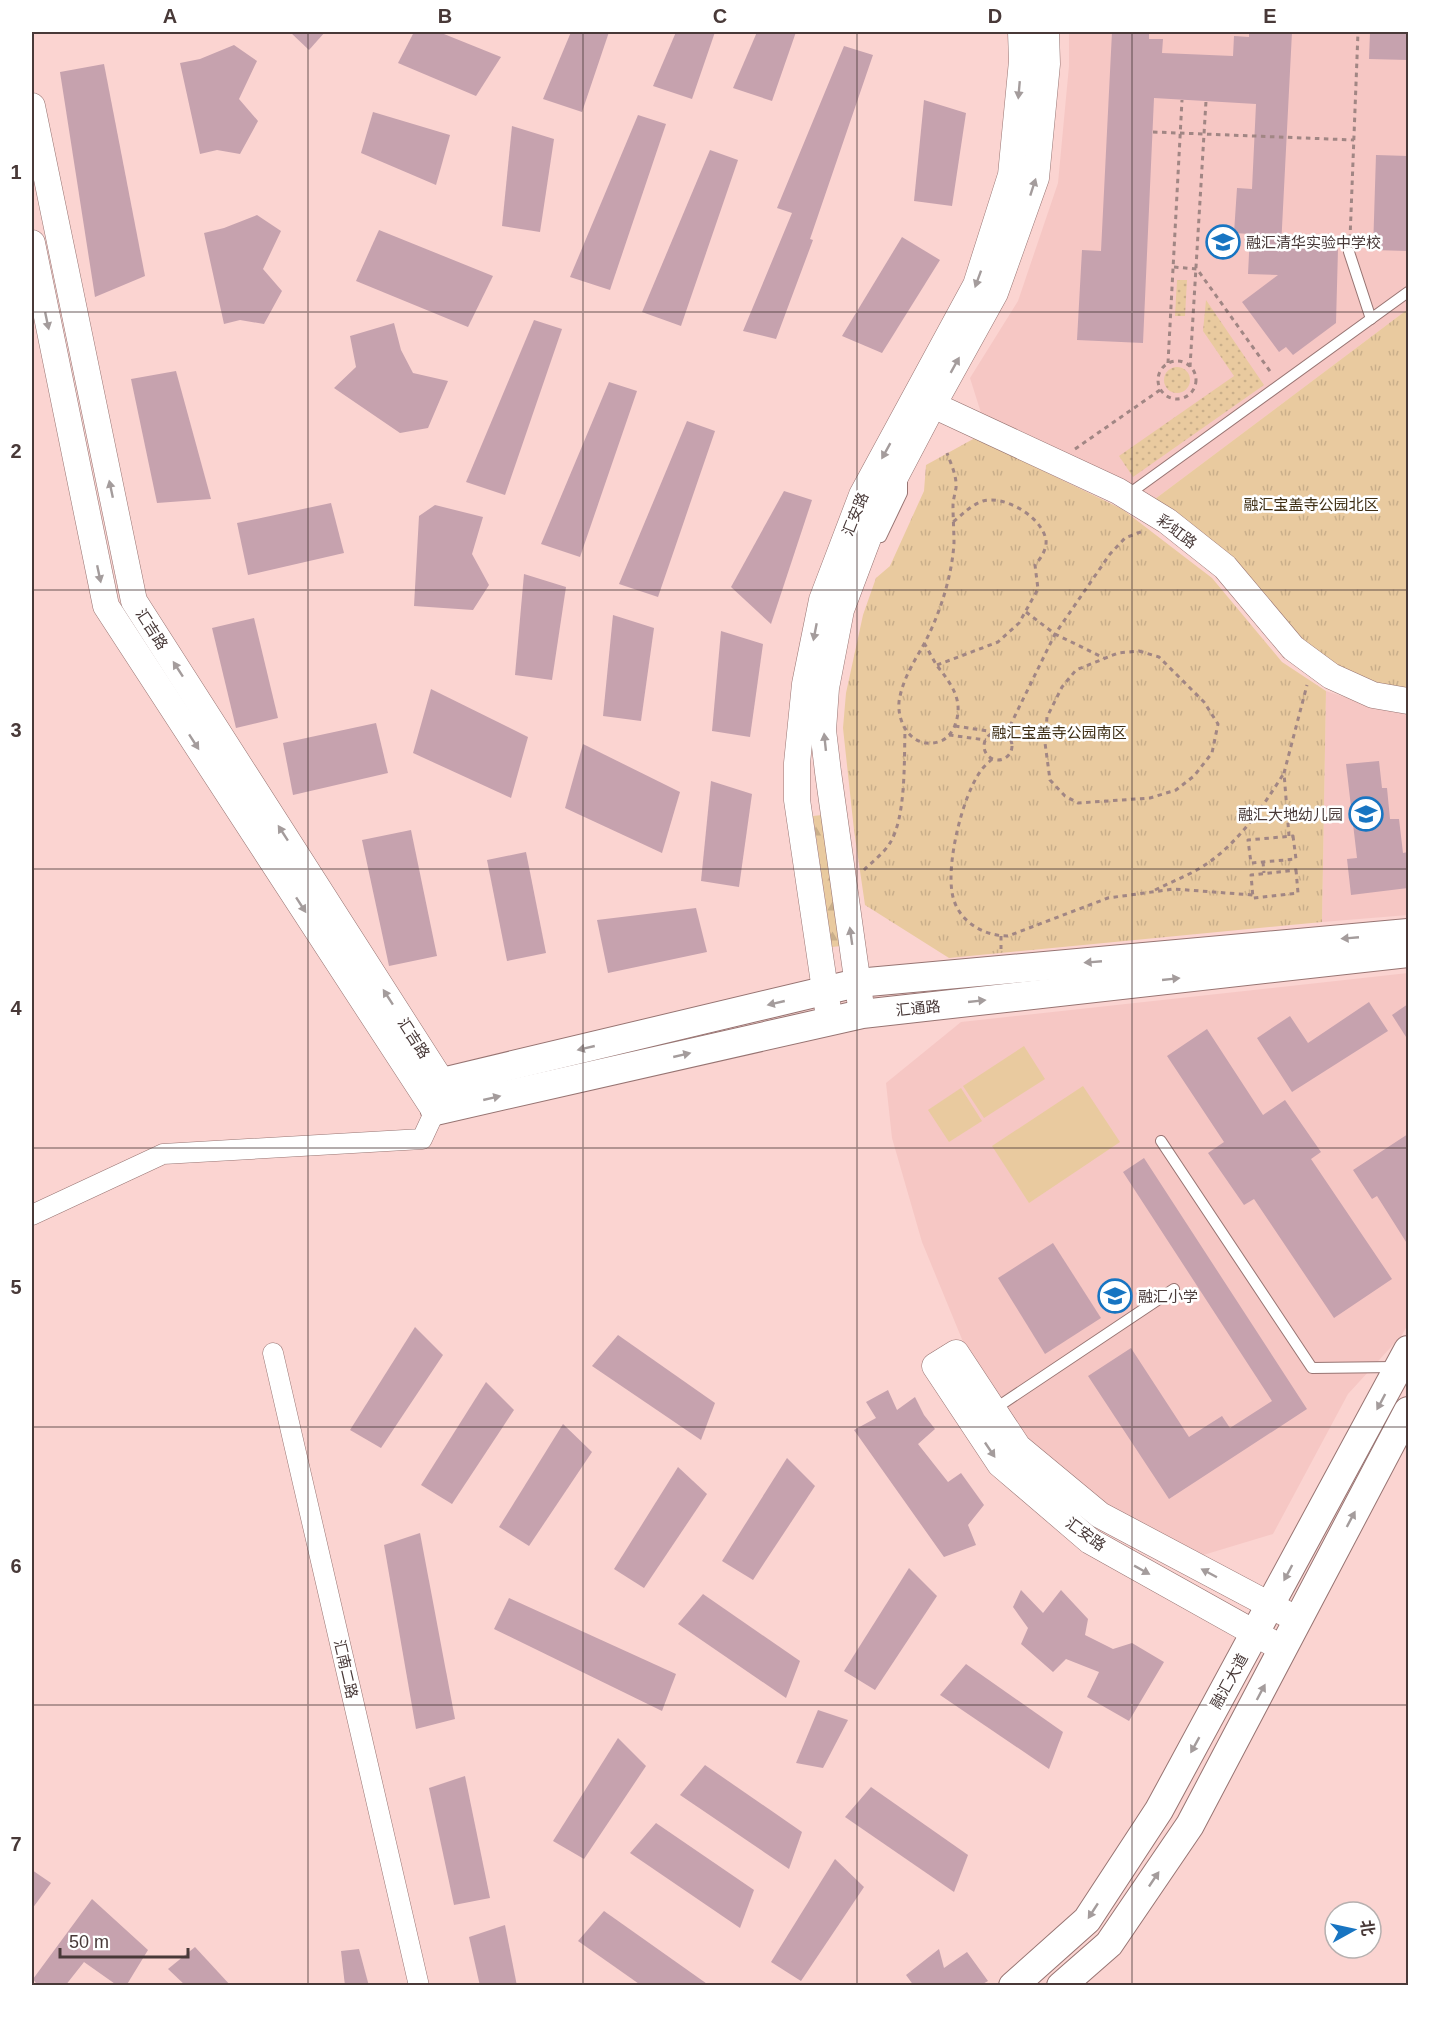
<svg xmlns="http://www.w3.org/2000/svg" width="1440" height="2017" font-family="Arial,'Noto Sans SC',sans-serif">
<style>
.built{fill:#f6c7c4}
.grass{fill:url(#grass-dots)}
.forest{fill:url(#forest-firs)}
.park{fill:url(#park-tufts)}
.pitch{fill:#e9ca9f}
.building{fill:#c6a2ae}
.lines{fill:none;stroke-linecap:round;stroke-linejoin:round}
.service-casing{stroke:#977472;stroke-width:12}
.minor-casing{stroke:#977472;stroke-width:21}
.tertiary-casing{stroke:#977472;stroke-width:27}
.secondary-casing{stroke:#977472;stroke-width:30}
.path{stroke:#a18684;stroke-width:3;stroke-dasharray:4.5 4.5;stroke-linecap:butt}
.service{stroke:#fff;stroke-width:10}
.minor{stroke:#fff;stroke-width:20}
.tertiary{stroke:#fff;stroke-width:26}
.secondary{stroke:#fff;stroke-width:28}
.oneway{fill:#a49c9c}
.grid{fill:none;stroke:#483938;stroke-width:1.5;stroke-opacity:0.55}
.labels{text-anchor:middle;dominant-baseline:central;stroke-width:5;stroke-linejoin:round;paint-order:stroke}
.poi-label{font-size:15px;fill:#483938;stroke:#fff;text-anchor:start}
.park-label{font-size:15px;fill:#3d2d13;stroke:#fff}
.street-label{font-size:15px;fill:#483938;stroke:#fff}
.neatline{fill:none;stroke:#483938;stroke-width:2}
.grid-label{font-size:20px;text-anchor:middle;font-weight:bold;fill:#483938}
</style>
<defs>
<pattern id="grass-dots" width="8" height="8" patternUnits="userSpaceOnUse" patternTransform="scale(1.5)"><rect width="8" height="8" fill="#e9ca9f"/><path d="M2 2h.1M6 6h.1" fill="none" stroke="#c9ae8a" stroke-width="1.8" stroke-linecap="round"/></pattern>
<pattern id="forest-firs" width="22" height="20" patternUnits="userSpaceOnUse" patternTransform="scale(1.5)"><rect width="22" height="20" fill="#e9ca9f"/><path d="M5 1l3.5 6h-7zM16 11l3.5 6h-7z" fill="#c9ae8a"/></pattern>
<pattern id="park-tufts" width="24" height="20" patternUnits="userSpaceOnUse" patternTransform="scale(1.5)"><rect width="24" height="20" fill="#e9ca9f"/><path d="M3 7l-1-3M5 7V3M7 7l1-3M15 17l-1-3M17 17v-4M19 17l1-3" fill="none" stroke="#c9ae8a"/></pattern>
</defs>
<rect width="100%" height="100%" fill="#fbd4d1"/>
<g class="built">
<path d="M 1069,32 L 1408,32 L 1408,309 L 1155,499 L 982,416 L 970,378 L 1018,301 L 1058,183 L 1069,66 Z"/>
<path d="M 1326,691 L 1375,707 L 1408,713 L 1408,915 L 1322,922 Z"/>
<path d="M 1408,973 L 1408,1324 L 1402,1335 L 1348,1394 L 1273,1534 L 1200,1556 L 1104,1507 L 1027,1441 L 966,1349 L 922,1242 L 892,1138 L 886,1083 L 961,1022 Z"/>
</g>
<g class="grass">
<path d="M 1177,280 L 1187,280 L 1185,316 L 1175,316 Z"/>
<path d="M 1206,300 L 1264,385 L 1133,477 L 1119,456 L 1234,376 L 1203,331 Z"/>
<circle cx="1177" cy="380" r="13"/>
</g>
<path class="forest" d="M 822,815 L 841,946 L 832,947 L 813,816 Z"/>
<g class="park">
<path d="M 1408,309 L 1408,691 L 1379,686 L 1336,670 L 1300,642 L 1155,499 Z"/>
<path d="M 975,438 L 1122,509 L 1212,578 L 1282,662 L 1326,691 L 1322,922 L 949,958 L 865,905 L 854,830 L 843,728 L 846,693 L 863,615 L 876,578 L 890,566 L 924,491 L 926,465 Z"/>
</g>
<g class="pitch">
<path d="M 1293,836 L 1296,859 L 1251,863 L 1248,840 Z"/>
<path d="M 1296,870 L 1298,893 L 1253,898 L 1251,875 Z"/>
<path d="M 1024,1046 L 1045,1079 L 984,1118 L 963,1086 Z"/>
<path d="M 1083,1086 L 1120,1142 L 1029,1203 L 992,1146 Z"/>
<path d="M 961,1088 L 982,1121 L 949,1142 L 928,1110 Z"/>
</g>
<g class="building">
<path d="M 290,32 L 325,32 L 309,50 Z"/>
<path d="M 414,32 L 439,32 L 501,57 L 476,96 L 398,63 Z"/>
<path d="M 571,32 L 609,32 L 582,112 L 543,99 Z"/>
<path d="M 676,32 L 715,32 L 692,99 L 653,86 Z"/>
<path d="M 757,32 L 796,32 L 772,101 L 733,88 Z"/>
<path d="M 1112,32 L 1149,32 L 1149,39 L 1163,39 L 1162,53 L 1233,56 L 1234,36 L 1249,37 L 1249,32 L 1292,32 L 1281,247 L 1338,249 L 1336,323 L 1293,355 L 1286,347 L 1279,352 L 1242,302 L 1278,275 L 1248,274 L 1250,234 L 1234,233 L 1237,188 L 1252,189 L 1256,104 L 1154,98 L 1143,343 L 1077,340 L 1082,250 L 1101,251 Z"/>
<path d="M 1370,32 L 1408,32 L 1408,60 L 1369,59 Z"/>
<path d="M 234,45 L 257,61 L 239,99 L 258,121 L 240,154 L 217,150 L 200,154 L 180,63 L 200,59 Z"/>
<path d="M 844,46 L 873,55 L 810,239 L 813,240 L 776,339 L 743,331 L 792,213 L 777,208 Z"/>
<path d="M 104,64 L 145,276 L 95,297 L 60,72 Z"/>
<path d="M 924,100 L 966,113 L 952,206 L 914,201 Z"/>
<path d="M 373,112 L 450,135 L 436,185 L 361,153 Z"/>
<path d="M 638,115 L 666,124 L 610,290 L 570,277 Z"/>
<path d="M 512,126 L 554,139 L 540,232 L 502,226 Z"/>
<path d="M 710,150 L 738,160 L 681,326 L 642,312 Z"/>
<path d="M 1376,155 L 1408,156 L 1408,251 L 1373,250 Z"/>
<path d="M 257,215 L 281,231 L 263,269 L 282,291 L 264,324 L 240,320 L 224,324 L 204,233 L 224,228 Z"/>
<path d="M 379,230 L 493,276 L 468,327 L 356,281 Z"/>
<path d="M 902,237 L 940,260 L 882,353 L 842,336 Z"/>
<path d="M 534,320 L 562,329 L 505,495 L 466,482 Z"/>
<path d="M 394,323 L 401,350 L 413,373 L 448,381 L 428,428 L 400,433 L 334,388 L 356,367 L 350,336 Z"/>
<path d="M 176,371 L 211,499 L 157,503 L 131,379 Z"/>
<path d="M 609,382 L 637,391 L 580,557 L 541,544 Z"/>
<path d="M 687,421 L 715,431 L 658,597 L 619,584 Z"/>
<path d="M 784,491 L 812,500 L 771,624 L 731,587 Z"/>
<path d="M 331,503 L 344,553 L 248,575 L 237,523 Z"/>
<path d="M 435,505 L 483,517 L 472,554 L 489,585 L 473,610 L 414,606 L 419,516 Z"/>
<path d="M 524,574 L 566,587 L 552,680 L 515,675 Z"/>
<path d="M 613,615 L 654,628 L 641,721 L 603,716 Z"/>
<path d="M 254,618 L 278,718 L 236,728 L 212,628 Z"/>
<path d="M 721,631 L 763,644 L 750,737 L 712,731 Z"/>
<path d="M 431,689 L 528,737 L 511,798 L 413,753 Z"/>
<path d="M 376,723 L 388,773 L 293,795 L 283,743 Z"/>
<path d="M 583,744 L 680,792 L 662,853 L 565,808 Z"/>
<path d="M 1379,761 L 1382,788 L 1387,788 L 1390,819 L 1399,819 L 1403,853 L 1408,852 L 1408,888 L 1351,895 L 1347,859 L 1357,858 L 1346,764 Z"/>
<path d="M 711,781 L 752,794 L 739,887 L 701,881 Z"/>
<path d="M 411,830 L 437,956 L 389,966 L 362,840 Z"/>
<path d="M 526,852 L 546,953 L 507,961 L 487,860 Z"/>
<path d="M 696,908 L 707,952 L 608,973 L 597,920 Z"/>
<path d="M 1369,1002 L 1388,1031 L 1292,1092 L 1257,1038 L 1290,1016 L 1308,1043 Z"/>
<path d="M 1408,1004 L 1408,1040 L 1392,1015 Z"/>
<path d="M 1207,1029 L 1263,1115 L 1285,1100 L 1321,1152 L 1311,1159 L 1392,1279 L 1334,1318 L 1254,1199 L 1244,1205 L 1208,1153 L 1224,1142 L 1167,1056 Z"/>
<path d="M 1408,1134 L 1408,1245 L 1377,1196 L 1372,1199 L 1353,1170 Z"/>
<path d="M 1144,1158 L 1307,1409 L 1169,1499 L 1088,1376 L 1131,1348 L 1189,1437 L 1222,1416 L 1230,1428 L 1272,1401 L 1123,1172 Z"/>
<path d="M 1053,1243 L 1101,1318 L 1045,1354 L 998,1278 Z"/>
<path d="M 415,1327 L 443,1355 L 381,1448 L 350,1430 Z"/>
<path d="M 618,1335 L 715,1403 L 701,1440 L 592,1366 Z"/>
<path d="M 486,1382 L 514,1410 L 452,1504 L 421,1485 Z"/>
<path d="M 888,1390 L 897,1410 L 915,1397 L 924,1415 L 935,1429 L 918,1444 L 948,1482 L 961,1473 L 984,1505 L 968,1525 L 976,1545 L 944,1557 L 854,1430 L 876,1418 L 866,1402 Z"/>
<path d="M 563,1424 L 592,1452 L 529,1546 L 499,1527 Z"/>
<path d="M 787,1458 L 815,1486 L 753,1580 L 722,1561 Z"/>
<path d="M 678,1467 L 707,1494 L 644,1588 L 614,1569 Z"/>
<path d="M 420,1533 L 455,1719 L 416,1729 L 384,1545 Z"/>
<path d="M 909,1568 L 937,1596 L 875,1690 L 844,1671 Z"/>
<path d="M 1021,1590 L 1043,1613 L 1061,1590 L 1088,1619 L 1085,1635 L 1113,1649 L 1132,1643 L 1164,1662 L 1129,1721 L 1087,1697 L 1099,1672 L 1066,1659 L 1053,1672 L 1021,1644 L 1028,1628 L 1013,1607 Z"/>
<path d="M 703,1594 L 800,1661 L 786,1698 L 678,1624 Z"/>
<path d="M 509,1598 L 676,1674 L 662,1711 L 494,1629 Z"/>
<path d="M 966,1664 L 1063,1732 L 1049,1769 L 940,1695 Z"/>
<path d="M 818,1710 L 848,1720 L 823,1768 L 796,1763 Z"/>
<path d="M 618,1738 L 646,1766 L 584,1859 L 553,1841 Z"/>
<path d="M 705,1765 L 802,1832 L 789,1869 L 680,1795 Z"/>
<path d="M 465,1776 L 490,1898 L 454,1905 L 429,1788 Z"/>
<path d="M 871,1787 L 968,1855 L 954,1892 L 845,1817 Z"/>
<path d="M 656,1823 L 754,1890 L 740,1928 L 630,1853 Z"/>
<path d="M 835,1859 L 864,1887 L 801,1981 L 771,1962 Z"/>
<path d="M 32,1870 L 51,1883 L 32,1909 Z"/>
<path d="M 92,1899 L 148,1950 L 126,1986 L 118,1986 L 84,1962 L 65,1986 L 38,1986 L 33,1979 Z"/>
<path d="M 604,1911 L 710,1986 L 642,1986 L 578,1941 Z"/>
<path d="M 505,1925 L 517,1986 L 480,1986 L 469,1937 Z"/>
<path d="M 195,1947 L 231,1986 L 186,1986 L 168,1969 Z"/>
<path d="M 359,1949 L 369,1986 L 345,1986 L 341,1951 Z"/>
<path d="M 939,1949 L 944,1968 L 967,1952 L 988,1981 L 979,1986 L 914,1986 L 906,1975 Z"/>
</g>
<g class="lines">
<defs>
<g id="service">
<path d="M 1349,252 L 1371,319"/>
<path d="M 1126,496 L 1408,292"/>
<path d="M 881,537 L 902,493 L 902,479"/>
<path d="M 1161,1141 L 1312,1368 L 1396,1367"/>
<path d="M 993,1410 L 1174,1289"/>
</g>
<g id="minor">
<path d="M 32,1215 L 163,1154 L 422,1139 L 435,1111 L 438,1099"/>
<path d="M 273,1353 L 419,1986"/>
</g>
<g id="tertiary">
<path d="M 32,106 L 134,601 L 442,1082"/>
<path d="M 32,243 L 106,606 L 435,1111"/>
<path d="M 918,398 L 1118,491 L 1167,521 L 1225,567 L 1293,648 L 1331,676 L 1373,695 L 1408,701"/>
<path d="M 828,1010 L 797,800 L 797,763 L 805,684 L 822,600 L 862,495 L 976,285 L 1011,175 L 1022,61 L 1021,32"/>
<path d="M 862,1014 L 828,772 L 823,730 L 826,688 L 841,610 L 881,504 L 933,405 L 995,293 L 1036,178 L 1047,64 L 1046,32"/>
<path d="M 1283,1649 L 1090,1541 L 1000,1464 L 935,1366 L 956,1353 L 1018,1447 L 1100,1515 L 1298,1620"/>
</g>
<g id="secondary">
<path d="M 442,1082 L 857,983 L 1408,933"/>
<path d="M 435,1111 L 862,1014 L 1408,953"/>
<path d="M 1013,1986 L 1087,1920 L 1159,1810 L 1408,1350"/>
<path d="M 1061,1986 L 1109,1944 L 1190,1825 L 1408,1411"/>
</g>
</defs>
<use href="#service" class="service-casing"/>
<use href="#minor" class="minor-casing"/>
<use href="#tertiary" class="tertiary-casing"/>
<use href="#secondary" class="secondary-casing"/>
<g class="path">
<path d="M 1153,132 L 1354,140"/>
<path d="M 1350,239 L 1358,32"/>
<path d="M 1174,267 L 1197,269 L 1272,374"/>
<circle cx="1177" cy="380" r="19"/>
<path d="M 1168,363 L 1182,100"/>
<path d="M 1190,367 L 1206,101"/>
<path d="M 1075,449 L 1160,390"/>
<path d="M 1026,612 L 1055,634 L 1104,658"/>
<path d="M 924,643 C 929,651 933,660 938,667 C 952,685 964,701 955,725 C 953,731 947,739 941,741 C 915,751 897,726 899,702 C 902,680 914,662 924,644 C 940,614 952,576 954,543 C 954,531 953,518 953,506 C 953,500 955,494 956,488 C 957,476 951,464 947,453"/>
<path d="M 1139,651 L 1159,657 L 1204,702 L 1218,724 L 1212,753 L 1194,776 L 1176,790 L 1150,798 L 1078,803 L 1065,796 L 1050,780 L 1045,743 L 1047,717 L 1062,687 L 1076,670 L 1118,653 Z"/>
<path d="M 937,665 L 998,642 L 1019,623 L 1038,589 L 1035,565 C 1041,558 1047,549 1046,540 C 1042,517 1005,495 983,501 C 971,505 963,514 953,522"/>
<path d="M 955,726 L 995,732"/>
<circle cx="998" cy="746" r="14"/>
<path d="M 1006,734 L 1055,634 L 1110,554 L 1125,538 L 1143,531"/>
<path d="M 949,735 L 986,740"/>
<path d="M 992,759 C 988,763 983,767 980,772 C 962,798 947,861 952,892 C 956,920 982,936 1008,936 L 1108,898 L 1174,889 L 1253,895"/>
<path d="M 1289,836 L 1284,773 L 1307,685"/>
<path d="M 1293,836 L 1296,859 L 1251,863 L 1248,840 Z"/>
<path d="M 1263,862 L 1264,873"/>
<path d="M 864,870 C 872,862 884,853 890,843 C 906,817 904,762 905,731"/>
<path d="M 1296,870 L 1298,893 L 1253,898 L 1251,875 Z"/>
<path d="M 1155,890 C 1171,882 1187,876 1202,867 C 1238,844 1262,808 1284,773"/>
<path d="M 1001,936 L 1001,949"/>
</g>
<use href="#service" class="service"/>
<use href="#minor" class="minor"/>
<use href="#tertiary" class="tertiary"/>
<use href="#secondary" class="secondary"/>
</g>
<defs><path id="oneway-solid" d="M-6-.8H1V-3.2L6.5 0L1 3.2V.8H-6Z" transform="scale(1.5)"/></defs>
<g class="oneway">
<use href="#oneway-solid" transform="translate(1019 90) rotate(95)"/>
<use href="#oneway-solid" transform="translate(1033 187) rotate(-72)"/>
<use href="#oneway-solid" transform="translate(978 279) rotate(110)"/>
<use href="#oneway-solid" transform="translate(47 321) rotate(78)"/>
<use href="#oneway-solid" transform="translate(955 365) rotate(-61)"/>
<use href="#oneway-solid" transform="translate(886 451) rotate(119)"/>
<use href="#oneway-solid" transform="translate(111 489) rotate(-102)"/>
<use href="#oneway-solid" transform="translate(99 574) rotate(78)"/>
<use href="#oneway-solid" transform="translate(815 632) rotate(101)"/>
<use href="#oneway-solid" transform="translate(178 669) rotate(-123)"/>
<use href="#oneway-solid" transform="translate(194 742) rotate(57)"/>
<use href="#oneway-solid" transform="translate(825 742) rotate(-96)"/>
<use href="#oneway-solid" transform="translate(283 833) rotate(-123)"/>
<use href="#oneway-solid" transform="translate(301 905) rotate(57)"/>
<use href="#oneway-solid" transform="translate(851 936) rotate(-98)"/>
<use href="#oneway-solid" transform="translate(1350 938) rotate(175)"/>
<use href="#oneway-solid" transform="translate(1093 962) rotate(175)"/>
<use href="#oneway-solid" transform="translate(1171 979) rotate(-6)"/>
<use href="#oneway-solid" transform="translate(388 997) rotate(-123)"/>
<use href="#oneway-solid" transform="translate(977 1001) rotate(-6)"/>
<use href="#oneway-solid" transform="translate(776 1003) rotate(167)"/>
<use href="#oneway-solid" transform="translate(586 1048) rotate(167)"/>
<use href="#oneway-solid" transform="translate(682 1055) rotate(-13)"/>
<use href="#oneway-solid" transform="translate(492 1098) rotate(-13)"/>
<use href="#oneway-solid" transform="translate(1381 1402) rotate(118)"/>
<use href="#oneway-solid" transform="translate(990 1450) rotate(56)"/>
<use href="#oneway-solid" transform="translate(1351 1519) rotate(-62)"/>
<use href="#oneway-solid" transform="translate(1142 1570) rotate(29)"/>
<use href="#oneway-solid" transform="translate(1209 1573) rotate(-152)"/>
<use href="#oneway-solid" transform="translate(1288 1573) rotate(118)"/>
<use href="#oneway-solid" transform="translate(1261 1692) rotate(-62)"/>
<use href="#oneway-solid" transform="translate(1195 1745) rotate(119)"/>
<use href="#oneway-solid" transform="translate(1154 1879) rotate(-56)"/>
<use href="#oneway-solid" transform="translate(1093 1911) rotate(123)"/>
</g>
<path class="grid" d="M 308,32 L 308,1986M 583,32 L 583,1986M 857,32 L 857,1986M 1132,32 L 1132,1986M 32,312 L 1408,312M 32,590 L 1408,590M 32,869 L 1408,869M 32,1148 L 1408,1148M 32,1427 L 1408,1427M 32,1705 L 1408,1705"/>
<defs>
<symbol id="school-ring" viewBox="-11 -11 22 22"><circle r="9.5" fill="#fff" stroke="#1875c2" stroke-width="1.5"/><path d="M0-5L7-2L0 1L-7-2ZM-4 1L0 2.5L4 1V4Q0 6-4 4Z" fill="#1875c2"/></symbol>
</defs>
<g fill-rule="evenodd">
<use href="#school-ring" x="1204" y="223" width="38" height="38"/>
<use href="#school-ring" x="1347" y="795" width="38" height="38"/>
<use href="#school-ring" x="1096" y="1277" width="38" height="38"/>
</g>
<g class="labels">
<g class="poi-label">
<text x="1246" y="242">融汇清华实验中学校</text>
<text x="1343" y="814" text-anchor="end">融汇大地幼儿园</text>
<text x="1138" y="1296">融汇小学</text>
</g>
<g class="park-label">
<text x="1311" y="504">融汇宝盖寺公园北区</text>
<text x="1059" y="732">融汇宝盖寺公园南区</text>
</g>
<g class="street-label">
<text transform="translate(855 514) rotate(-68)">汇安路</text>
<text transform="translate(1177 531) rotate(37)">彩虹路</text>
<text transform="translate(152 629) rotate(57)">汇吉路</text>
<text transform="translate(918 1008) rotate(-6)">汇通路</text>
<text transform="translate(414 1038) rotate(57)">汇吉路</text>
<text transform="translate(1086 1534) rotate(36)">汇安路</text>
<text transform="translate(346 1669) rotate(77)">汇南二路</text>
<text transform="translate(1229 1681) rotate(-61)">融汇大道</text>
</g>
</g>
<rect width="1440" height="2017" fill="none" stroke="#ffffff" stroke-width="66"/>
<g transform="translate(1353 1930) rotate(82)"><circle r="28" fill="#ffffff" stroke="#b6b0af" stroke-width="1.5"/>
<path d="M0-4.5L10 22L0 15L-10 22Z" fill="#1875c2"/>
<text y="-9" font-size="16" font-weight="bold" text-anchor="middle" fill="#483938">北</text>
</g>
<path d="M60 1948v9h128v-9" fill="none" stroke="#483938" stroke-width="3"/>
<text x="69" y="1948" font-size="18" fill="#483938" stroke="#ffffff" stroke-width="4.5" paint-order="stroke">50 m</text>
<rect x="33" y="33" width="1374" height="1951" class="neatline"/>
<g class="grid-label">
<text x="170" y="23">A</text>
<text x="445" y="23">B</text>
<text x="720" y="23">C</text>
<text x="995" y="23">D</text>
<text x="1270" y="23">E</text>
<text x="16" y="179">1</text>
<text x="16" y="458">2</text>
<text x="16" y="737">3</text>
<text x="16" y="1015">4</text>
<text x="16" y="1294">5</text>
<text x="16" y="1573">6</text>
<text x="16" y="1851">7</text>
</g>
</svg>
